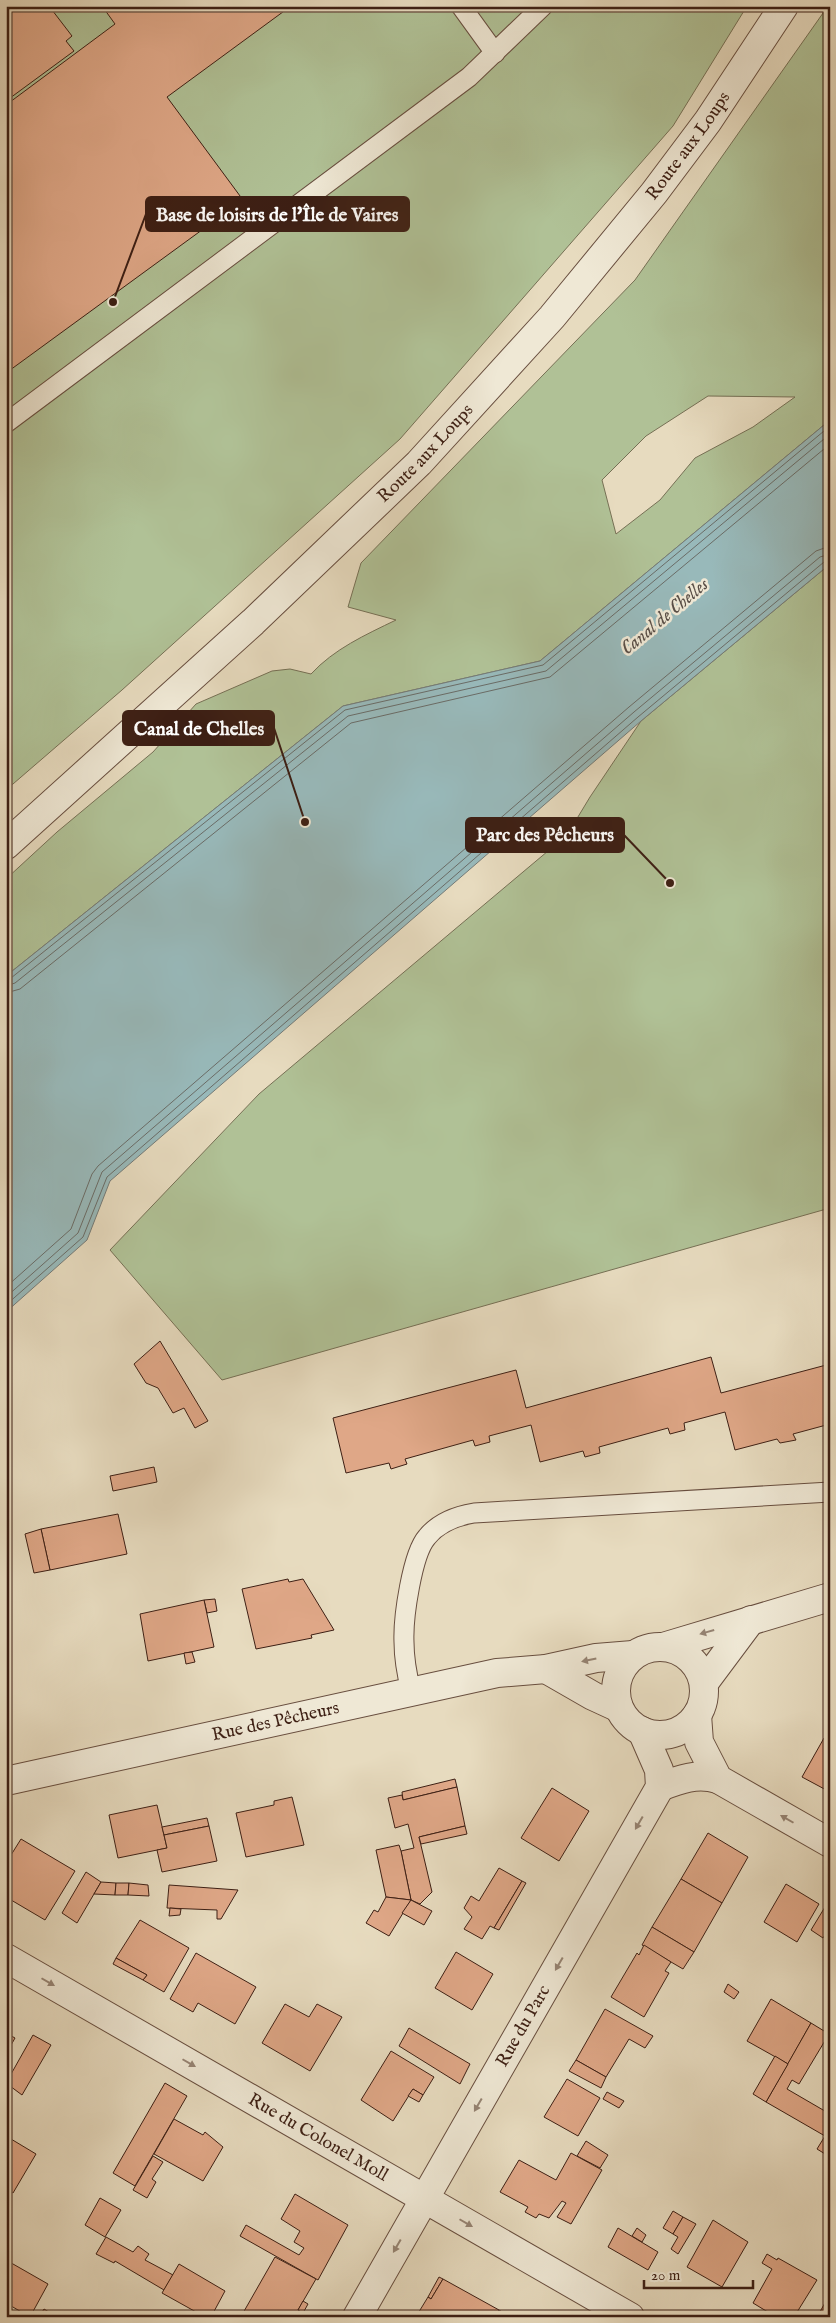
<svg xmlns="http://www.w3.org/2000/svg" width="836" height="2323" font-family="'IM FELL English',serif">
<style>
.green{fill:#b0c196;stroke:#767055;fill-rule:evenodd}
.water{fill:#98b9ba;stroke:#747b78}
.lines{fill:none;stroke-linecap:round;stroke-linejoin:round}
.shore{stroke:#6a6c67;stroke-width:1}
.building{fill:#dfa787;stroke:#3d1f14}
.service-casing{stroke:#684e3f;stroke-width:21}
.minor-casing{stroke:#684e3f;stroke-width:30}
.tertiary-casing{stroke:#684e3f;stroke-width:30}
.service{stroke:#efe8d5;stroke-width:19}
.minor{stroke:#efe8d5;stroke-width:28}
.tertiary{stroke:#efe8d5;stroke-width:28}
.oneway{fill:#968474}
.labels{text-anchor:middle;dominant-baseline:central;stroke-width:5;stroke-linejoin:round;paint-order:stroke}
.street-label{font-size:18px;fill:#3d1f14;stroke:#efe8d5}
.water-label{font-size:19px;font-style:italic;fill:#584d46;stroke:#efe8d5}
.leader{fill:none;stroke:#3d1f14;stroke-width:2}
.callout-dot{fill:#3d1f14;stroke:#efe8d5;stroke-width:2}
.callout{fill:#3d1f14;stroke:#3d1f14;stroke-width:2}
.callout-label{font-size:19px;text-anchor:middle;font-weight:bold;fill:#fff}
</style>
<rect width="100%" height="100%" fill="#e7dbbf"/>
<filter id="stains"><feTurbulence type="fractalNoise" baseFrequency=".004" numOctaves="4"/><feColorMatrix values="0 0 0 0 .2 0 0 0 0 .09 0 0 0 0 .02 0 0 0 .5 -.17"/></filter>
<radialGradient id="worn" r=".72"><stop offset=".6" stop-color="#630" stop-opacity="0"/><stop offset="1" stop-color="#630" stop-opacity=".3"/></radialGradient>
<g class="green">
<path d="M 6,6 L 747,6 L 673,126 L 400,439 L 122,690 L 6,790 Z"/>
<path d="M 828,6 L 830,6 L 830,420 L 540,661 L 343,706 L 6,976 L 6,879 L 57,832 L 153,752 L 196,704 L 272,671 L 290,669 L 311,674 C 334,649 365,635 396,620 L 348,607 L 361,563 L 635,280 ZM 708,396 L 795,397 L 753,427 L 695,458 L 660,500 L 616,534 L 602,480 L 646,436 Z"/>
<path d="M 830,564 L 830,1208 L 222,1380 L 110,1250 L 259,1094 L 567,835 L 590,797 L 641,721 Z"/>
</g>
<path class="water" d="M 830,420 L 830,564 L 641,721 L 110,1181 L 87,1240 L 6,1312 L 6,976 L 343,706 L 540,661 Z"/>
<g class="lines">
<g class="shore">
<path d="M 6,979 L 11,978 L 345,710 L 543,665 L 830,426"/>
<path d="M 6,986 L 15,983 L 348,716 L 546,671 L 830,434"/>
<path d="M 6,993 L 20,989 L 351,723 L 550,677 L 830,444"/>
<path d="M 6,1287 L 71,1229 L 92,1174 L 98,1166 L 629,707 L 816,551 L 830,546"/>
<path d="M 6,1297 L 78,1233 L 102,1172 L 634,712 L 820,557 L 830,554"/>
<path d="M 6,1305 L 83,1237 L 107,1177 L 638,717 L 824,562 L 830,560"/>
</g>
</g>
<g class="building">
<path d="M 6,6 L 49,6 L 72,36 L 66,41 L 74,51 L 6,101 Z"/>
<path d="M 102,6 L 291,6 L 167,97 L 243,200 L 6,373 L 6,105 L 115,24 Z"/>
<path d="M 160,1341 L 208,1421 L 195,1428 L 184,1408 L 173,1413 L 158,1388 L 146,1383 L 134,1364 Z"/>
<path d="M 711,1357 L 721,1393 L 830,1364 L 830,1424 L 793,1434 L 796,1440 L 780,1443 L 777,1439 L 735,1450 L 725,1412 L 684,1423 L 685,1430 L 670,1434 L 668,1428 L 599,1447 L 600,1453 L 585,1457 L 583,1451 L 540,1462 L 531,1425 L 489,1436 L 490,1442 L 475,1446 L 473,1440 L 405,1459 L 407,1464 L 391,1469 L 389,1463 L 346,1473 L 333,1418 L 516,1370 L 526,1408 Z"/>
<path d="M 154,1467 L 157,1482 L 113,1491 L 110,1476 Z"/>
<path d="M 118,1514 L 127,1554 L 50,1570 L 41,1529 Z"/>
<path d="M 41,1529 L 50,1570 L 34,1573 L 25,1534 Z"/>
<path d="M 288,1579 L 289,1582 L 303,1579 L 334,1630 L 311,1635 L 312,1638 L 256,1649 L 242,1589 Z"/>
<path d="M 215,1599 L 217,1611 L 207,1613 L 204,1600 Z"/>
<path d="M 204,1600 L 214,1647 L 148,1661 L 140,1614 Z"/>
<path d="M 192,1652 L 195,1662 L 186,1664 L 184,1653 Z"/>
<path d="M 824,1738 L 830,1741 L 830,1792 L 802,1777 Z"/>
<path d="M 455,1779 L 457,1787 L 403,1800 L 402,1792 Z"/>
<path d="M 457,1787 L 465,1826 L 419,1837 L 432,1892 L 420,1904 L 411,1900 L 401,1851 L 414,1848 L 408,1824 L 395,1828 L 388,1798 L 402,1795 L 403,1800 Z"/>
<path d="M 552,1788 L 589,1811 L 559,1861 L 521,1838 Z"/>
<path d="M 292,1797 L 304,1845 L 246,1857 L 236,1813 L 274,1805 L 274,1801 Z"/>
<path d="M 157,1805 L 167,1848 L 118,1858 L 109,1815 Z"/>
<path d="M 207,1818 L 209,1826 L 164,1835 L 162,1827 Z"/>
<path d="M 209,1826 L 217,1861 L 162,1872 L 157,1850 L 167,1848 L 164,1835 Z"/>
<path d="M 465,1826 L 467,1834 L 421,1844 L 419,1837 Z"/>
<path d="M 708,1833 L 748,1857 L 722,1903 L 681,1879 Z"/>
<path d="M 21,1839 L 75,1871 L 45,1920 L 6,1897 L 6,1863 Z"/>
<path d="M 399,1845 L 401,1851 L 411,1900 L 386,1897 L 376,1850 Z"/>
<path d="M 499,1868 L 522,1881 L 494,1928 L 490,1926 L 482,1939 L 464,1929 L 472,1917 L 464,1908 L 471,1896 L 479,1901 Z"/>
<path d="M 86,1872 L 101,1882 L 77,1923 L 62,1913 Z"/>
<path d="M 681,1879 L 722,1903 L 694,1952 L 652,1927 Z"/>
<path d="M 522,1881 L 526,1883 L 499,1930 L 494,1928 Z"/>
<path d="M 101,1882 L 116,1883 L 115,1895 L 94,1894 Z"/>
<path d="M 116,1883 L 129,1883 L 128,1895 L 115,1895 Z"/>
<path d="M 129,1883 L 148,1885 L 149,1896 L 128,1895 Z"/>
<path d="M 786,1884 L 819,1904 L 797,1942 L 764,1922 Z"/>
<path d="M 169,1885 L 238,1890 L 221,1919 L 217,1919 L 217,1910 L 167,1908 Z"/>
<path d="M 386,1897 L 411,1900 L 389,1936 L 366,1923 L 374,1910 L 378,1912 Z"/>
<path d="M 411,1900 L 432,1911 L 424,1925 L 402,1913 Z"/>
<path d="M 828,1902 L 830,1903 L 830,1927 L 823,1938 L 811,1930 Z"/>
<path d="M 170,1908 L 181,1909 L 180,1915 L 169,1916 Z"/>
<path d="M 140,1920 L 189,1948 L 164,1992 L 143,1980 L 147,1975 L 116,1958 Z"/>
<path d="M 652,1927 L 694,1952 L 683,1969 L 642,1945 Z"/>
<path d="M 644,1945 L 671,1962 L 665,1971 L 669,1973 L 644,2017 L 611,1997 L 637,1953 L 639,1955 Z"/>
<path d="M 456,1952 L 493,1974 L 472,2010 L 435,1988 Z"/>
<path d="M 196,1953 L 256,1987 L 235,2024 L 198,2003 L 193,2012 L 170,1999 Z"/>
<path d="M 116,1958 L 147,1975 L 143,1980 L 113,1964 Z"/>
<path d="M 728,1984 L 739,1992 L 734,1999 L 724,1992 Z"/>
<path d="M 771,1999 L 811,2023 L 788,2064 L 747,2041 Z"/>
<path d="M 285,2004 L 309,2017 L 317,2004 L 342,2017 L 310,2071 L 262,2043 Z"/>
<path d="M 605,2009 L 653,2036 L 645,2048 L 629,2039 L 606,2077 L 576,2060 Z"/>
<path d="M 811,2023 L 829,2034 L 799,2084 L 792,2080 L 787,2089 L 830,2114 L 830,2127 L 825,2136 L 766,2102 Z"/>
<path d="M 409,2028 L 470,2064 L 460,2084 L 399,2046 Z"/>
<path d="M 6,2033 L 15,2038 L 6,2054 Z"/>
<path d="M 33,2035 L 51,2045 L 22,2095 L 6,2083 Z"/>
<path d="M 391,2051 L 434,2077 L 423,2095 L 413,2089 L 393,2121 L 361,2100 Z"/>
<path d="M 775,2056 L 788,2064 L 766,2102 L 753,2094 Z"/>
<path d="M 576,2060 L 606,2077 L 601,2088 L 569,2071 Z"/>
<path d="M 567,2079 L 600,2098 L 578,2136 L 544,2117 Z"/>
<path d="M 165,2083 L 187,2096 L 135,2186 L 113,2173 Z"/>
<path d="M 413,2089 L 423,2095 L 419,2102 L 408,2096 Z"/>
<path d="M 607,2092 L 624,2101 L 619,2108 L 603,2099 Z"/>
<path d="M 174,2119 L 203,2135 L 205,2132 L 223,2147 L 203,2181 L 154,2154 Z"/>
<path d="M 6,2136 L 36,2154 L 13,2193 L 6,2189 Z"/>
<path d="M 825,2136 L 830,2139 L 830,2157 L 817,2149 Z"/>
<path d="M 586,2141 L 608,2155 L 600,2168 L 577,2156 Z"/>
<path d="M 571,2153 L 602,2170 L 571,2224 L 557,2217 L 566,2203 L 562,2201 L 549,2218 L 539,2214 L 536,2218 L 525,2212 L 528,2207 L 500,2192 L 519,2160 L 556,2180 Z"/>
<path d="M 153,2156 L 163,2162 L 152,2179 L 156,2182 L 147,2198 L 133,2190 Z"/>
<path d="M 295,2194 L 348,2225 L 318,2280 L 240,2236 L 246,2225 L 299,2255 L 304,2248 L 294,2242 L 300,2231 L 281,2219 Z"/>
<path d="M 100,2198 L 121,2210 L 105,2237 L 85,2225 Z"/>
<path d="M 673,2211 L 683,2217 L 673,2234 L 663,2228 Z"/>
<path d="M 683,2217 L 696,2224 L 678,2254 L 671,2249 L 678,2237 L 673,2234 Z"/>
<path d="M 713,2220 L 748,2242 L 722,2287 L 687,2267 Z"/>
<path d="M 618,2228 L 658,2252 L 648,2270 L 608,2247 Z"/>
<path d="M 637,2228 L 646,2235 L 642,2242 L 632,2236 Z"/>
<path d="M 106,2237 L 133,2252 L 138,2246 L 149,2254 L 145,2260 L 173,2275 L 164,2290 L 115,2261 L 114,2263 L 96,2254 Z"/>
<path d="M 767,2254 L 777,2260 L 778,2258 L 817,2280 L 794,2317 L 776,2317 L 753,2303 L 772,2269 L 762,2263 Z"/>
<path d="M 275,2257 L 316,2279 L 298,2310 L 303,2313 L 301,2317 L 249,2317 L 243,2313 Z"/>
<path d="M 6,2260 L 48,2284 L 30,2317 L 6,2303 Z"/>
<path d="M 179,2264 L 225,2291 L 211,2317 L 205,2317 L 162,2293 Z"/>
<path d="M 439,2277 L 443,2279 L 431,2299 L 428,2297 Z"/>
<path d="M 443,2279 L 499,2310 L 495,2317 L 417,2315 L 428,2297 L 431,2299 Z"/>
<path d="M 830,2294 L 830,2317 L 817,2317 Z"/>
<path d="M 303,2301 L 308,2304 L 303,2313 L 298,2310 Z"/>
<path d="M 44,2309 L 57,2317 L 39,2317 Z"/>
<path d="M 499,2310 L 510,2317 L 495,2317 Z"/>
</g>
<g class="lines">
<defs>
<g id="service">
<path d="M 461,6 L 495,53"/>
<path d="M 6,423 L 469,77 L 543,6"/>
<path d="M 411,1691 C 407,1675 404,1659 404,1642 C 403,1618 412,1554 427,1537 C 439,1522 456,1516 474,1513 L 830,1492"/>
</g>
<g id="minor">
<path d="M 663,1647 L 830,1597"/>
<circle cx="660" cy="1691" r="44"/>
<path d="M 546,1669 L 593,1696 L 619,1708"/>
<path d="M 704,1683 L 751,1620"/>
<path d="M 697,1715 L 699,1742 L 718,1779 L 830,1843"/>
<path id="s1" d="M 6,1781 L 497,1673 L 546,1669 L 596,1658 L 633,1655"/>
<path d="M 660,1787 C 680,1779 697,1773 718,1779"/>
<path id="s2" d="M 6,1958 L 630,2317"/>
<path id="s3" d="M 357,2317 L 660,1787 L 659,1770 L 642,1731"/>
</g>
<g id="tertiary">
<path id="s4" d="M 6,845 L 253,622 L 419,463 L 552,317 L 654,193 L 708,121 L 784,6"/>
</g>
</defs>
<use href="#service" class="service-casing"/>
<use href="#minor" class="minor-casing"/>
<use href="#tertiary" class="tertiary-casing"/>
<use href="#service" class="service"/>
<use href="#minor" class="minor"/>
<use href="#tertiary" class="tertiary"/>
</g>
<defs><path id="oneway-solid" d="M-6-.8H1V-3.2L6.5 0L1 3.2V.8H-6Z" transform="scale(1.25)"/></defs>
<g class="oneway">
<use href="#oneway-solid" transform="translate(707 1632) rotate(164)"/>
<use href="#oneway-solid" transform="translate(589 1660) rotate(168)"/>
<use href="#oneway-solid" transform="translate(787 1819) rotate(-150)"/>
<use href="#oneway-solid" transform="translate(639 1823) rotate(120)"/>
<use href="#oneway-solid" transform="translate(559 1964) rotate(120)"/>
<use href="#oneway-solid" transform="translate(48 1982) rotate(30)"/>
<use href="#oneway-solid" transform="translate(189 2063) rotate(30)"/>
<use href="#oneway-solid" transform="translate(478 2105) rotate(120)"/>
<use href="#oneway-solid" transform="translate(466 2223) rotate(30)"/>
<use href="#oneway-solid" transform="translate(397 2246) rotate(120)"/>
</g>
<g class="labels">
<g class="street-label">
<text stroke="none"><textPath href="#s4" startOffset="979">Route aux Loups</textPath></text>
<text stroke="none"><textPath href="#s4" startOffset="574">Route aux Loups</textPath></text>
<text stroke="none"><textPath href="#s1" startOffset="276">Rue des Pêcheurs</textPath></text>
<text stroke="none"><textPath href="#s3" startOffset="335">Rue du Parc</textPath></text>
<text stroke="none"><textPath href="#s2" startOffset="360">Rue du Colonel Moll</textPath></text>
</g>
<g class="water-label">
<text transform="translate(665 617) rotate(-40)">Canal de Chelles</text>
</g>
</g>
<path class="leader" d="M113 302L146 214M305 822L274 728M670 883L624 835"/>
<g class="callout-dot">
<circle cx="113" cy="302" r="5"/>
<circle cx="305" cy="822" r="5"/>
<circle cx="670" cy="883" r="5"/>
</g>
<g class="callout">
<rect x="146" y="197" width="263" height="34" rx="5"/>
<rect x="123" y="711" width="151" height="34" rx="5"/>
<rect x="466" y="818" width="158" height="34" rx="5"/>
</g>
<g class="callout-label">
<text x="277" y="221">Base de loisirs de l'Île de Vaires</text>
<text x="199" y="735">Canal de Chelles</text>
<text x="545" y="841">Parc des Pêcheurs</text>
</g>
<rect width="836" height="2323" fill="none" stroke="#e7dbbf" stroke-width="25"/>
<rect x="8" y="8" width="821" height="2308" fill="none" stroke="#3d1f14" stroke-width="2.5"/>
<rect x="12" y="12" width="811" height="2298" fill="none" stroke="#3d1f14"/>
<path d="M644 2280v8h109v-8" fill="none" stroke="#3d1f14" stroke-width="2.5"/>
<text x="651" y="2280" font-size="15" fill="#3d1f14" stroke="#efe8d5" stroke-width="4" paint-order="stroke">20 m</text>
<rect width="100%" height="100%" filter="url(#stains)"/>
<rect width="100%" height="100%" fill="url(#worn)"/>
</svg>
